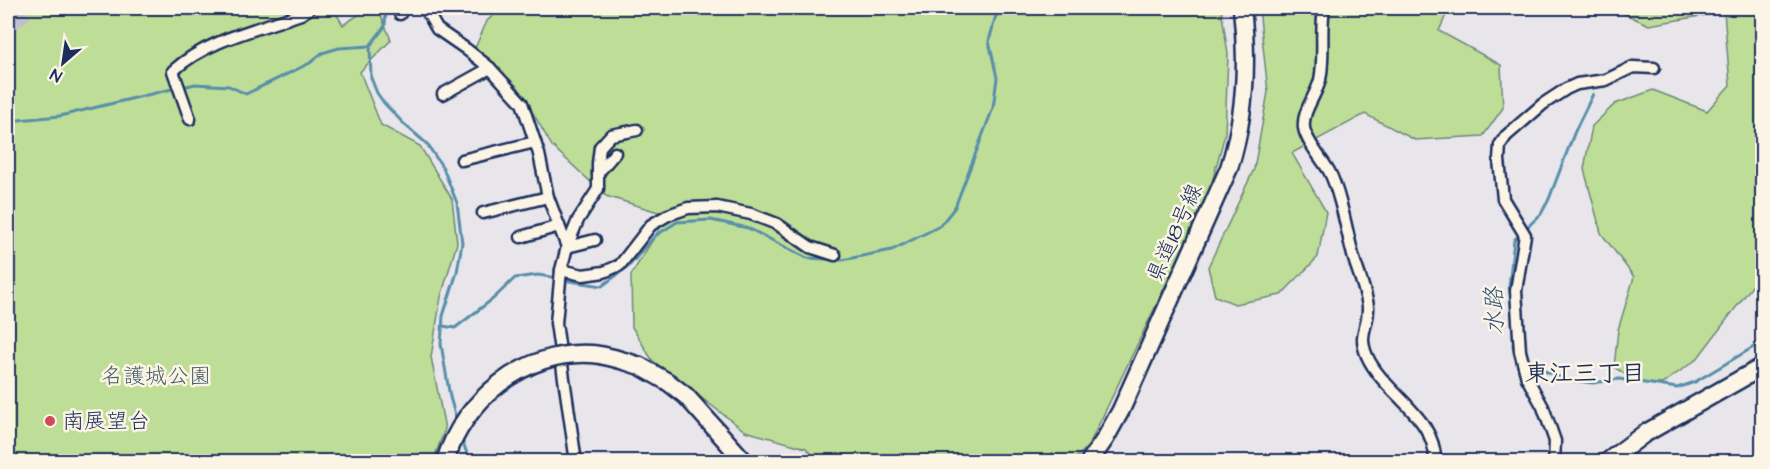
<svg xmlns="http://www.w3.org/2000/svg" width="1770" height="469" font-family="'Architects Daughter','Klee One',sans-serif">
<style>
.green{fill:#bede97;stroke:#6c867a;stroke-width:1.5}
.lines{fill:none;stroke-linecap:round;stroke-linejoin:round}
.stream{stroke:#588eab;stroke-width:3}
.highway-tunnel{stroke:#bfc1ce;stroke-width:21;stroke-dasharray:21 10;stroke-linecap:butt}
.street-casing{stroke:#1b2f5e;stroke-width:15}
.secondary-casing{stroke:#1b2f5e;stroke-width:21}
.street{stroke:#fcf5e5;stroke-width:10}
.secondary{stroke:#fcf5e5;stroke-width:16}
.secondary-bridge-casing{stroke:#1b2f5e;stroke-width:21;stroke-linecap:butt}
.secondary-bridge{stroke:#fcf5e5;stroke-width:16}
.poi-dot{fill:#d1495b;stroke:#fcf5e5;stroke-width:2}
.labels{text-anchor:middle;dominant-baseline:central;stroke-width:5;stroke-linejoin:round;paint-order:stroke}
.street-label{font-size:22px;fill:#1b2f5e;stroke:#fcf5e5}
.park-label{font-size:22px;fill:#445b6c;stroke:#fcf5e5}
.poi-label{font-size:22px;fill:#1b2f5e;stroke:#fcf5e5;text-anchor:start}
.water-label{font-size:24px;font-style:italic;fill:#34577e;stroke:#fcf5e5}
.neighbourhood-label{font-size:24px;font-weight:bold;fill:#1b2f5e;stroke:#fcf5e5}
</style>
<rect width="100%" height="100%" fill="#e8e6ea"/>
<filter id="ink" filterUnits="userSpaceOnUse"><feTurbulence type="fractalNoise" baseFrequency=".0167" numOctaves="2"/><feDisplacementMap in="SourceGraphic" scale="12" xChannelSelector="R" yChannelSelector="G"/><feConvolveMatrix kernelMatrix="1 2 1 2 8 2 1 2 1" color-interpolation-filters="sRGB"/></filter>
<g filter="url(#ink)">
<g class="green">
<path d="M 8,8 L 333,8 L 343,25 L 369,8 L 378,8 L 391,40 L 360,72 L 381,125 L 420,146 L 452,199 L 457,243 L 441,297 L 431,357 L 445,429 L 433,461 L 8,461 Z"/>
<path d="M 501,8 L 1221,8 L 1228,54 L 1225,134 L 1208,197 L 1089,445 L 1073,461 L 818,461 L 806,448 L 745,431 L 652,360 L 632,327 L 631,275 L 668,215 L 606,196 L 552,146 L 518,87 L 475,48 L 487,21 Z"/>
<path d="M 1259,8 L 1449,8 L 1439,31 L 1501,65 L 1503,108 L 1483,136 L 1415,140 L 1365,114 L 1292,153 L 1326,212 L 1318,257 L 1281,295 L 1235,304 L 1215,296 L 1208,267 L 1254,169 L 1268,92 Z"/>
<path d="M 1611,8 L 1762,8 L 1762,273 L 1697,359 L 1662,384 L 1639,383 L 1614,367 L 1618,330 L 1634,277 L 1601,233 L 1584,169 L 1592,126 L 1615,104 L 1653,90 L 1707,111 L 1730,85 L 1724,12 L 1649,25 Z"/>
</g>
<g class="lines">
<g class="stream">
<path d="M 386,8 L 385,26 L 370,46 L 371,78 L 377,93 L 384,103 L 404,124 L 427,144 L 443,168 L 457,203 L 462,243 L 457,272 L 443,316 L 441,344 L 450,397 L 457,422"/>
<path d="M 183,87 L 195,84 L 229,86 L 246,94 L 310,63 L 322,53 L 339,48 L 370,46"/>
<path d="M 8,121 L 60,116 L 176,88"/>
<path d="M 563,280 L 602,286 L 629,266 L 655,236 L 677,222 L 711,220 L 748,228 L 807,258 L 842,260 L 892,250 L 940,226 L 955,207 L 993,108 L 997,78 L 989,41 L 998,8"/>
<path d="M 1512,301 L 1509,287 L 1514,240 L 1541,214 L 1549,199 L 1575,131 L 1593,94"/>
<path d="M 443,326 L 455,328 L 494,298 L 515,278 L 538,275 L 557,278"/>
<path d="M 1514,334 L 1513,346 L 1516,354"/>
<path d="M 1527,364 L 1567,380 L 1593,383 L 1619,379 L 1677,388 L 1695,382 L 1762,342"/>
<path d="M 461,437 L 470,462"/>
</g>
<path class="highway-tunnel" d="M 8,23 L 26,8"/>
<defs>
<g id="street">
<path d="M 400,8 L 400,14"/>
<path d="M 425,8 L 437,29 L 466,49 L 490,68 L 522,103 L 539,154 L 548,197 L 567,247 L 561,270 L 556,323 L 576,462"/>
<path d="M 1324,8 C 1320,32 1325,56 1320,80 C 1316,96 1302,111 1304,128 C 1306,141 1322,159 1329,171 C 1335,182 1338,194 1341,205 C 1346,223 1349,241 1354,259 C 1358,272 1367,294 1368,307 C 1369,326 1357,334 1367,356 C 1384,394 1437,417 1435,462"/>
<path d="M 443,94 L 490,68"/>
<path d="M 190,119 L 173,71 C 206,40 259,29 301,14 L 310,8"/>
<path d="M 462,160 L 535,142"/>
<path d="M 598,173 L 615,153"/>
<path d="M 483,213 L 548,197"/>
<path d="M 521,237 L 559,226"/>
<path d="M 567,247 L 578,220 L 598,189 L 598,163 L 600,147 L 611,135 L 637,130"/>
<path d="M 567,247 L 595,240"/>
<path d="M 561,270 L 583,275 L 604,272 L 620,265 L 651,225 L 668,215 L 688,208 L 717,207 L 751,214 L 777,224 L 810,247 L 835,255"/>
<path d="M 1554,462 L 1555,441 L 1543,407 L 1527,378 L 1520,351 L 1516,291 L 1525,235 L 1503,199 L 1499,160 L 1500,145 L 1506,136 L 1543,104 L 1566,89 L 1577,84 L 1606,80 L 1633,67 L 1654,68"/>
</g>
<g id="secondary">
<path d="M 640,366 L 668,382 L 686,396 L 745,462"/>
<path d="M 1089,462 L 1105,439 L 1121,410 L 1229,168 C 1246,115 1248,62 1242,8"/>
<path d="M 1607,462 L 1644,434 L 1762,367"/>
</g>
</defs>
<use href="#street" class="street-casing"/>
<use href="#secondary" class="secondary-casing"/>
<use href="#street" class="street"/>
<use href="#secondary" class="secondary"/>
<defs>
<path id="secondary-bridge" d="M 445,462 C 463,400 525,350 591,354 C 608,355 624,361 640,366"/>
</defs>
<use href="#secondary-bridge" class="secondary-bridge-casing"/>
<use href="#secondary-bridge" class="secondary-bridge"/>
</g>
</g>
<circle class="poi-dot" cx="50" cy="421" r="6"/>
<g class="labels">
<g class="street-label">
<text transform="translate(1175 233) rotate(-66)">県道18号線</text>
</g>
<g class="park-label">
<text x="156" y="376">名護城公園</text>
</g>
<g class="poi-label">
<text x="62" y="421">南展望台</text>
</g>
<g class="water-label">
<text transform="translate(1495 311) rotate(-92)">水路</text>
</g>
<g class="neighbourhood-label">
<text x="1585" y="374">東江三丁目</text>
</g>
</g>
<rect width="1770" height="469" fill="none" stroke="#fcf5e5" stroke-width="30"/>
<rect x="15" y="15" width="1740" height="439" fill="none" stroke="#1b2f5e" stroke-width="2" filter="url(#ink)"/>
<g transform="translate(63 63) rotate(209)" stroke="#fcf5e5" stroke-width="4.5" paint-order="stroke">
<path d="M0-4.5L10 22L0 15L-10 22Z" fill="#1b2f5e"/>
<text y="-9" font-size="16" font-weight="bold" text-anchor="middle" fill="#1b2f5e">N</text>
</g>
</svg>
